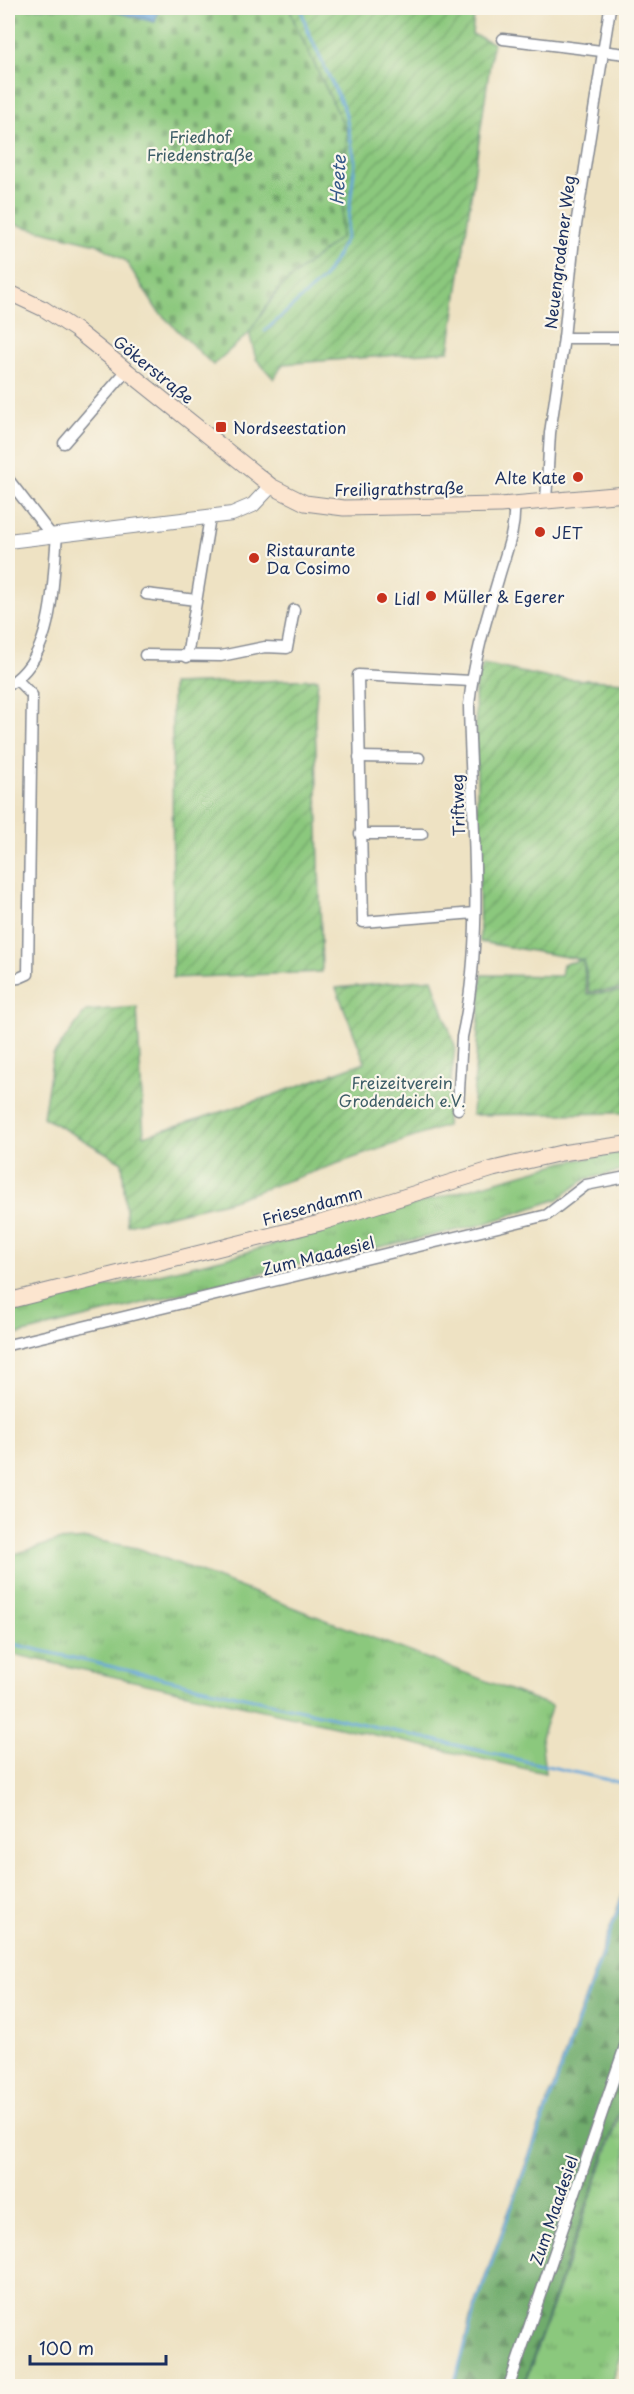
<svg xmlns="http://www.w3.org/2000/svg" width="634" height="2394" font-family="'Playpen Sans',sans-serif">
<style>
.grass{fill:url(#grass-tufts);stroke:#537c6e;stroke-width:1.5}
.forest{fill:url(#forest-firs);stroke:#466e65;stroke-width:1.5}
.cemetery{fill:url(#cemetery-stones);stroke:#537c6e;stroke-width:1.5}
.garden{fill:url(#garden-furrows);stroke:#537c6e;stroke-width:1.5}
.water{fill:url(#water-ripples);stroke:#406a9b;stroke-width:1.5}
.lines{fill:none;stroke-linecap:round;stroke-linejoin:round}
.stream{stroke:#65a6d8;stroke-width:3}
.minor-casing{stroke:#848890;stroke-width:13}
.tertiary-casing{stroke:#848890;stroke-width:16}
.secondary-casing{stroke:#848890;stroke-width:17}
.minor{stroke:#fff;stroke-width:10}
.tertiary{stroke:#fff;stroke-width:14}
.secondary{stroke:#fce5cf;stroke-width:15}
.poi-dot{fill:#c8321e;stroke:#fbf7ec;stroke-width:2}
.labels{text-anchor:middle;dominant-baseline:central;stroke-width:4.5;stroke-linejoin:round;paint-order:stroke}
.park-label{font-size:16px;fill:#3d5d67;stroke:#fbf7ec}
.street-label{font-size:16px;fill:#1b2f5e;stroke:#fbf7ec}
.poi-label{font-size:16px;fill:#1b2f5e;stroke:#fbf7ec;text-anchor:start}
.water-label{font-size:18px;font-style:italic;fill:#355989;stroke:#fbf7ec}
</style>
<defs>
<pattern id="grass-tufts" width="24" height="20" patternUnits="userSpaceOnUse" patternTransform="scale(1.5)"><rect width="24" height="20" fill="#8bc87d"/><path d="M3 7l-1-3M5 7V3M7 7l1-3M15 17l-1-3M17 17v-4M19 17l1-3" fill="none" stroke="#71a36a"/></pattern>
<pattern id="forest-firs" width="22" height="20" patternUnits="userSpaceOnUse" patternTransform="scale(1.5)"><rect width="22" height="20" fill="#70ac6c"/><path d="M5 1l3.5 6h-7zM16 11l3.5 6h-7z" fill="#5b8c5c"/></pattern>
<pattern id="cemetery-stones" width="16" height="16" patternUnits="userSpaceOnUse" patternTransform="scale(1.5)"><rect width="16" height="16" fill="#8bc87d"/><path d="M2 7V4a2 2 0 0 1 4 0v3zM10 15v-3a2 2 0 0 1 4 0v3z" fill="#71a36a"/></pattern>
<pattern id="garden-furrows" width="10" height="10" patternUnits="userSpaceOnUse" patternTransform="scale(1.5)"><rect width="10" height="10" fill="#8bc87d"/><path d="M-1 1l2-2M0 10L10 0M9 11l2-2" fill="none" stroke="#71a36a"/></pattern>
<pattern id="water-ripples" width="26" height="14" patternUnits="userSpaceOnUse" patternTransform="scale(1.5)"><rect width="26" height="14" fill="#65a6d8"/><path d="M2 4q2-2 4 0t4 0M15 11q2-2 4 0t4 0" fill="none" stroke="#5288b2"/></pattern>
</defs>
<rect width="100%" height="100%" fill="#fbf7ec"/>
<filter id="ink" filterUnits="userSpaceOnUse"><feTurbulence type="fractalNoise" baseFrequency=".0167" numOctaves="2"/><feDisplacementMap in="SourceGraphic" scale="12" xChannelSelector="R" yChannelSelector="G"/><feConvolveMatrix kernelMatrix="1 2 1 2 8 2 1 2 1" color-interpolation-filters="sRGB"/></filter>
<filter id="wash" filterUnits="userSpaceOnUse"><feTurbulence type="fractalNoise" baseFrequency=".008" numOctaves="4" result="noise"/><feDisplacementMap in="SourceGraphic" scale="24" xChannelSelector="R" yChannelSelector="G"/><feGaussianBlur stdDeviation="1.35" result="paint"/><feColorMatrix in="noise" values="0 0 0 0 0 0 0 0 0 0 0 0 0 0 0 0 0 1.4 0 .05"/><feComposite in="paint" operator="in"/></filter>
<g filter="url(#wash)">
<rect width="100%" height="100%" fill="#eee2c3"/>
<g class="grass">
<path d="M 626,1152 L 626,1170 L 586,1179 L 558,1199 L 481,1225 L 278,1269 L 8,1337 L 8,1311 L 237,1255 L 564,1162 Z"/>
<path d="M 89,1539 L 137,1548 L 552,1706 L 541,1737 L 545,1773 L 8,1653 L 8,1556 L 58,1541 Z"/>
<path d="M 626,2098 L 626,2338 L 610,2386 L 524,2386 Z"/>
</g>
<path class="forest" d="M 626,1884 L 626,2092 L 523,2386 L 456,2386 L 469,2322 Z"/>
<path class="cemetery" d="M 8,8 L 290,8 L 294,21 L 347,132 L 341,237 L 280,287 L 249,333 L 213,365 L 157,310 L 126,261 L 97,244 L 8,223 Z"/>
<g class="garden">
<path d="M 290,8 L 475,8 L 472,34 L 493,43 L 449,351 L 283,364 L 274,379 L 256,359 L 249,333 L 280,287 L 341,237 L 347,132 L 294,21 Z"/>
<path d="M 483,664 L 549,678 L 626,682 L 626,989 L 589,992 L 584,960 L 480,942 L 475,688 Z"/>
<path d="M 318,679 L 315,714 L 322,972 L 173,978 L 172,684 Z"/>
<path d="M 583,960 L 587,994 L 626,991 L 626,1113 L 472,1115 L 482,975 L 561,976 L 563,964 Z"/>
<path d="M 432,979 L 455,1046 L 446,1126 L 226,1202 L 127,1225 L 122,1162 L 43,1117 L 53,1055 L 86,1011 L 137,1007 L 144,1136 L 268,1097 L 365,1062 L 336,988 Z"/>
</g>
<path class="water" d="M 113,8 L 159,8 L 155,22 L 112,11 Z"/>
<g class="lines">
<g class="stream">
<path d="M 265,331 L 323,279 L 335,259 L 346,238 L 355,162 L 345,111 L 307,29 L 301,8"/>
<path d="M 8,1643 L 626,1784"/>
<path d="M 454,2386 L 474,2312 L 626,1888"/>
</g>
</g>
</g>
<g filter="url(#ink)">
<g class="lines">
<defs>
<g id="minor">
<path d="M 503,39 L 626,54"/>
<path d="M 564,338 L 626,338"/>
<path d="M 64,443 L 128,369"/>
<path d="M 8,479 L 52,536"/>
<path d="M 546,501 L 550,433 L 564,338 L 574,238 L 610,8"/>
<path d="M 146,594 L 196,600"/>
<path d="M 145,655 L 221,656 L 265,647 L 287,648 L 294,610"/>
<path d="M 187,657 L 210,517"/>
<path d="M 471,681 L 358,675 L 363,922 L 475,913"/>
<path d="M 8,685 C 55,657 52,584 57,536"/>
<path d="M 359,757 L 419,758"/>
<path d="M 360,834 L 422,834"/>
<path d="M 8,979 L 19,978 L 28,974 L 32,695 L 17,680"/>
<path d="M 458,1109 L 462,1037 C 486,930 471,815 469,705 C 473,663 486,620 498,580 C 505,554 516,531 514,504"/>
<path d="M 8,1345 L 547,1215 L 586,1185 L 626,1177"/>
<path d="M 509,2386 L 626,2043"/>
</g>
<path id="tertiary" d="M 8,541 L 232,514 L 253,505 L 271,486"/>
<g id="secondary">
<path d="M 8,292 L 44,309 L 76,330 L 271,486 L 305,503 L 344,508 L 500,505 L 626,494"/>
<path d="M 8,1301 L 320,1223 L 493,1169 L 561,1153 L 626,1144"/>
</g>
</defs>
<use href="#minor" class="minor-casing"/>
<use href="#tertiary" class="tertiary-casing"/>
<use href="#secondary" class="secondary-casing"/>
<use href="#minor" class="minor"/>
<use href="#tertiary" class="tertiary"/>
<use href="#secondary" class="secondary"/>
</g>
</g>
<g class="poi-dot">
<rect x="215" y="421" width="12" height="12" rx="3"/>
<circle cx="578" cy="477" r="6"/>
<circle cx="540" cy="532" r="6"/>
<circle cx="254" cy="558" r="6"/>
<circle cx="431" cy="596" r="6"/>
<circle cx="382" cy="598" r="6"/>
</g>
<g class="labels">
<g class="park-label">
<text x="200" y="136">Friedhof<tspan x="200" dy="18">Friedenstraße</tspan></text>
<text x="402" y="1082">Freizeitverein<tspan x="402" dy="18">Grodendeich e.V.</tspan></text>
</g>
<g class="street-label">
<text transform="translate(559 252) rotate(-83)">Neuengrodener Weg</text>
<text transform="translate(154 369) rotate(39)">Gökerstraße</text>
<text transform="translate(399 488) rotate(-1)">Freiligrathstraße</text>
<text transform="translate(457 805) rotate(-92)">Triftweg</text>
<text transform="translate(312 1205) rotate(-16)">Friesendamm</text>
<text transform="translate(318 1255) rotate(-14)">Zum Maadesiel</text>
<text transform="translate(553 2210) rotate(-71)">Zum Maadesiel</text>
</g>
<g class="poi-label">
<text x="233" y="427">Nordseestation</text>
<text x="566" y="477" text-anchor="end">Alte Kate</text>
<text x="552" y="532">JET</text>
<text x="266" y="549">Ristaurante<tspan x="266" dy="18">Da Cosimo</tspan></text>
<text x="443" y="596">Müller &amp; Egerer</text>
<text x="394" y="598">Lidl</text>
</g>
<g class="water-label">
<text transform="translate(337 180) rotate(-87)">Heete</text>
</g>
</g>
<rect width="634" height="2394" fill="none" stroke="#fbf7ec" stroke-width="30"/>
<path d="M30 2355v9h136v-9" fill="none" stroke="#1b2f5e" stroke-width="3"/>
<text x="39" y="2355" font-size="18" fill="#1b2f5e" stroke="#fbf7ec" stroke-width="4.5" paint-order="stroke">100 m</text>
</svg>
